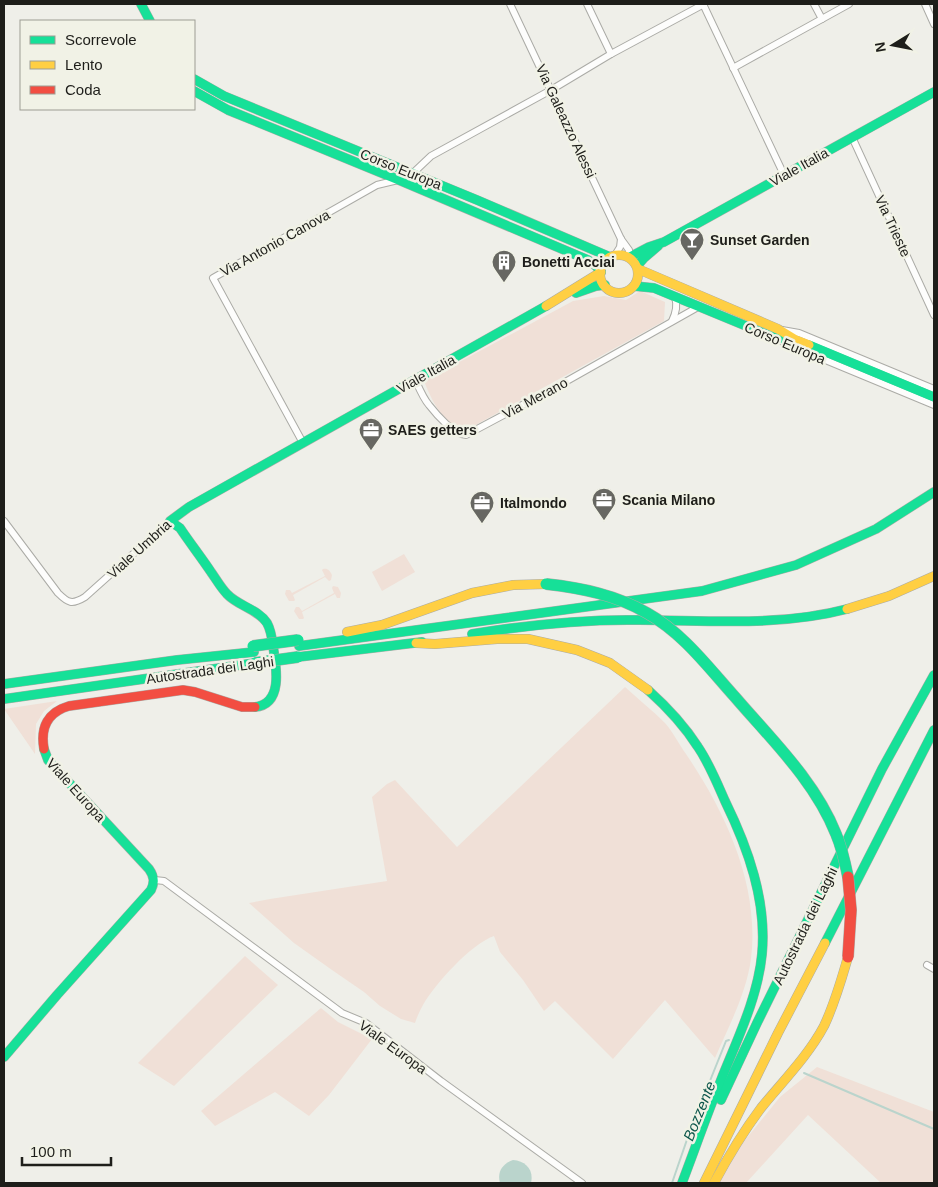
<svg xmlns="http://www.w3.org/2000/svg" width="938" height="1187" font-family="Helvetica,sans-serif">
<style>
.green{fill:#f0e0d7}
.water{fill:#bad4cc}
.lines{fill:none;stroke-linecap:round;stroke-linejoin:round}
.stream{stroke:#bad4cc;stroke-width:2}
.street-casing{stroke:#ababa6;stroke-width:8}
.fast-casing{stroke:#ababa6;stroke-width:10}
.slow-casing{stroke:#ababa6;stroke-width:10}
.jam-casing{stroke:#ababa6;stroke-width:10}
.street{stroke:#fdfdfc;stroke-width:6}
.fast{stroke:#16e098;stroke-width:9}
.slow{stroke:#ffcf43;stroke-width:9}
.jam{stroke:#f24e42;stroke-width:9}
.fast-bridge-casing{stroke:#ababa6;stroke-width:12;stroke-linecap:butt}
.jam-bridge-casing{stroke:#ababa6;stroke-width:12;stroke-linecap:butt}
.fast-bridge{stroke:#16e098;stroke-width:11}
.jam-bridge{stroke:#f24e42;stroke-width:11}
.labels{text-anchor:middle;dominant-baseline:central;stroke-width:5;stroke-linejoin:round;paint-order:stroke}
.street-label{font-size:14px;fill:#1e1e1a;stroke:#f1f2e6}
.poi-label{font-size:14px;font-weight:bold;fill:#1e1e1a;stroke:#f1f2e6;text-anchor:start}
.water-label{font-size:15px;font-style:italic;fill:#0c564b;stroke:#f1f2e6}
</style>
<rect width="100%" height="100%" fill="#efefe9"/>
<g class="green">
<path d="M 640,291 L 665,302 L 664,321 L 472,427 C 446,433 432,401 424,381 L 573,301 L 604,296 L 626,300 Z"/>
<path d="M 404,554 L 415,572 L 382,591 L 372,572 Z"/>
<path d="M 323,569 C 328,568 330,571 332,575 L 331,580 L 329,581 L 325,577 L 293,595 L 295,600 L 294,601 L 289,601 L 285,594 L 286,590 L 290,590 L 292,593 L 325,576 L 322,570 Z"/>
<path d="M 333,586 L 338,587 L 341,593 L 340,598 L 337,598 L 335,594 L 302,612 L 304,618 L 303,619 L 299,619 L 294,611 L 296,607 L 299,607 L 302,611 L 334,593 L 332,588 Z"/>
<path d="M 625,687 C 638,699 652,710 665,723 C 673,732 679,744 686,754 C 726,813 760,886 751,959 C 746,994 729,1026 715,1058 L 665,1000 L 613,1059 L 555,1001 L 544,1011 L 523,980 L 500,952 L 494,936 C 471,944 435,984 423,1005 C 420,1010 417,1017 415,1023 L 401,1019 L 380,1006 L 364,992 L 332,970 L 294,943 L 249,903 L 270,899 L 387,881 L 372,797 L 387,784 L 395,780 L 457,847 Z"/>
<path d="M 57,701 L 44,711 L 36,724 L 35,754 L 4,709 Z"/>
<path d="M 245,956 L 278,985 L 174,1086 L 138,1063 Z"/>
<path d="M 321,1008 L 338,1022 L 372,1039 L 329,1095 L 309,1116 L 275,1092 L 215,1126 L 201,1111 Z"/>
<path d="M 817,1067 L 934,1112 L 934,1183 L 881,1183 L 808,1115 L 746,1183 L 718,1183 L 733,1155 L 780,1097 Z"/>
</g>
<path class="water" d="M 513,1160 C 526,1161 534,1170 531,1183 L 500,1183 C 497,1172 502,1164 513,1160 Z"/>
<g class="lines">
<g class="stream">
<path d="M 804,1073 L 934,1129"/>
<path d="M 672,1183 L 691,1128 L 726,1041 L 729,1040"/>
</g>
<defs>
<g id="street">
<path d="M 510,4 L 621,239 L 629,250 L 629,257"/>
<path d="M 587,4 L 611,54"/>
<path d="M 703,4 L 784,175"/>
<path d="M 814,4 L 822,19"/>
<path d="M 925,4 L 934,24"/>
<path d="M 733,68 L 849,4"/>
<path d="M 852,137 L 934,315"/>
<path d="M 412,174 L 431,156 L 551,90 L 611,54 L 704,4"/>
<path d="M 615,255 L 620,247 L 621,239"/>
<path d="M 672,321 C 676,313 678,306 675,297"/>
<path d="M 782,330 L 799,333 L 934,389"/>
<path d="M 781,341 L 794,347 L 934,405"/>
<path d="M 415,379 C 419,388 423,398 429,405 C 436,414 454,435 466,435 L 558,386 L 698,307"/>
<path d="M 303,443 L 213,278 L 377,185 L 398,180"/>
<path d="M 4,521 L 58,593 C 68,603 72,605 85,597 L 170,521"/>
<path d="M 155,880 L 164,881 L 342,1013 L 366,1023 L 441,1081 L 582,1183"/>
<path d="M 927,965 L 934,969"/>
</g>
<g id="fast">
<path d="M 141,4 L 150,21"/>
<path d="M 194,79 L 224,96 L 477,200 L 610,257"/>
<path d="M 194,91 L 228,110 L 399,180 L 588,260 L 596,266 L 601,272"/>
<path d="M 630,257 L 649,247 L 664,242 L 934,92"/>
<path d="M 637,266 L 644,258 L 658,246"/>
<path d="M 634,286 L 654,288 L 775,338 L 793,340"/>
<path d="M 576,293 L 596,286 L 605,285"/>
<path d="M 809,345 L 934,397"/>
<path d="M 472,634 C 527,625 582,619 639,620 C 708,620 779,627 847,609"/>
<path d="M 299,646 L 702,591 L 796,565 L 876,529 L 934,492"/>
<path d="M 298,657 L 422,642"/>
<path d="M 4,684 L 177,660 L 254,652"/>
<path d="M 648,690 C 667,707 684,725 698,747 C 709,763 717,783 725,801 C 748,848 767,901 762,954 C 758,997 737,1040 721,1080 C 707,1114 695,1149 682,1183"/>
<path d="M 4,699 L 255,663"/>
<path d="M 255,707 C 284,704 276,665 273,646 C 272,638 271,630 267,623 C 258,609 238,606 227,594 C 221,588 216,579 211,572 C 201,557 190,543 180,528 L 170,521 L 189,507 L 546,306"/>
<path d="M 825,943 L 934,730"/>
<path d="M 4,1057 L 57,995 L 151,890 C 155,882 154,876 149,869 L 48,760 L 44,749"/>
<path d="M 721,1100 L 757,1023 L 882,769 L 934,675"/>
</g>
<g id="slow">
<circle cx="619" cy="274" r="19"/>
<path d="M 638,269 L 778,329 L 796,340 L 809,345"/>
<path d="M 546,306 L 601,272"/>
<path d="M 847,609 L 889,596 L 934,576"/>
<path d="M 347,632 L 382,625 L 472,593 L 513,585 L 546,584"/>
<path d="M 416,643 L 435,644 L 497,639 L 528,639 L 577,650 L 610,663 L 648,690"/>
<path d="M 704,1183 L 778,1033 L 825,943"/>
<path d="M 714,1183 C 728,1157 743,1132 761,1108 C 783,1081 808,1056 824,1026 C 835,1003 841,981 848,957"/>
</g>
<path id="jam" d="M 44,749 C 40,727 48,712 69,706 L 183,690 L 195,692 L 242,707 L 255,707"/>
</defs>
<use href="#street" class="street-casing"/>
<use href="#fast" class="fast-casing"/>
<use href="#slow" class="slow-casing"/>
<use href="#jam" class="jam-casing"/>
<use href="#street" class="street"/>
<use href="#fast" class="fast"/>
<use href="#slow" class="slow"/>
<use href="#jam" class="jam"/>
<defs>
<g id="fast-bridge">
<path d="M 546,584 C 582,588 616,595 647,613 C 683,633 708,667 735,697 C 771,739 815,781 836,834 C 842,848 845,862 848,877"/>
<path d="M 253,646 L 298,640"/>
<path d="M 255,663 L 298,657"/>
</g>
<path id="jam-bridge" d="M 848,877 L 851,910 L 848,957"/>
</defs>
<use href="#fast-bridge" class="fast-bridge-casing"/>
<use href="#jam-bridge" class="jam-bridge-casing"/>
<use href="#fast-bridge" class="fast-bridge"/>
<use href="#jam-bridge" class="jam-bridge"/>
</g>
<defs>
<symbol id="bar-pin" viewBox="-11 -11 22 30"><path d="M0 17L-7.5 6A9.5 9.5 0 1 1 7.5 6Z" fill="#676762" stroke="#f1f2e6"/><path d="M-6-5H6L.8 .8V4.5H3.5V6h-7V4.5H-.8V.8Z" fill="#fff"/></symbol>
<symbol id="building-pin" viewBox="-11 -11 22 30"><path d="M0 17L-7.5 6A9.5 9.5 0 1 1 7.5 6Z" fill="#676762" stroke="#f1f2e6"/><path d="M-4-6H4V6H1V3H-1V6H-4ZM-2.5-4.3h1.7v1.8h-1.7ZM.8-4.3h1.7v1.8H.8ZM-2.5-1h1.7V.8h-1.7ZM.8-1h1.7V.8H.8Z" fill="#fff"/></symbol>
<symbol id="office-pin" viewBox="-11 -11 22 30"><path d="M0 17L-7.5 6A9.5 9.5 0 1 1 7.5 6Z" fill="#676762" stroke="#f1f2e6"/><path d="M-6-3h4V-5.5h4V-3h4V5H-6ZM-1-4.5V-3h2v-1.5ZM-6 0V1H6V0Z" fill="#fff"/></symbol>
</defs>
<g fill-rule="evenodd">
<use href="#bar-pin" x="678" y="226" width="28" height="38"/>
<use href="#building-pin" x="490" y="248" width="28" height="38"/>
<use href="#office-pin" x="357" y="416" width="28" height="38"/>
<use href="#office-pin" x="590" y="486" width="28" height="38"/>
<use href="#office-pin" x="468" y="489" width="28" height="38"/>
</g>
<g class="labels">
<g class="street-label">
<text transform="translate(566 121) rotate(65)">Via Galeazzo Alessi</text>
<text transform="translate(799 167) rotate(-29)">Viale Italia</text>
<text transform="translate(401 169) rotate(22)">Corso Europa</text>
<text transform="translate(893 226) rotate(65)">Via Trieste</text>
<text transform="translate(275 243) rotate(-29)">Via Antonio Canova</text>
<text transform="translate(785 343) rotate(23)">Corso Europa</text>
<text transform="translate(426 374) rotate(-29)">Viale Italia</text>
<text transform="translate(535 398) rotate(-28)">Via Merano</text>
<text transform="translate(139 549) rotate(-42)">Viale Umbria</text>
<text transform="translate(210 670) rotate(-8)">Autostrada dei Laghi</text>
<text transform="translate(76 790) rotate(48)">Viale Europa</text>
<text transform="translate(805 926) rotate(-64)">Autostrada dei Laghi</text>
<text transform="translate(393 1047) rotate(36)">Viale Europa</text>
</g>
<g class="poi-label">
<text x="710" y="240">Sunset Garden</text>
<text x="522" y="262">Bonetti Acciai</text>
<text x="388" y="430">SAES getters</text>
<text x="622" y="500">Scania Milano</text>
<text x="500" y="503">Italmondo</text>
</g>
<g class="water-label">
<text transform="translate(699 1111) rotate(-68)">Bozzente</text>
</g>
</g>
<rect width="938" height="1187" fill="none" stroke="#1e1e1a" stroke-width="10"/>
<rect x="20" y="20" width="175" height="90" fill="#f1f2e6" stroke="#9d9d94"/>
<rect x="30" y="36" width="25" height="8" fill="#16e098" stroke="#9d9d94"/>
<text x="65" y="45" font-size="15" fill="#1e1e1a">Scorrevole</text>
<rect x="30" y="61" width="25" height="8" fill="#ffcf43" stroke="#9d9d94"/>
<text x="65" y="70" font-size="15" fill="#1e1e1a">Lento</text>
<rect x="30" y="86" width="25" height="8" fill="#f24e42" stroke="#9d9d94"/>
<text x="65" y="95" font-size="15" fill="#1e1e1a">Coda</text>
<g transform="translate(893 45) rotate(260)" stroke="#f1f2e6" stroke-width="4" paint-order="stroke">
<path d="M0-4L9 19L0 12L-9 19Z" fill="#1e1e1a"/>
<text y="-8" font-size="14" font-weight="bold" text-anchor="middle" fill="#1e1e1a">N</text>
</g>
<path d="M22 1157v8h89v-8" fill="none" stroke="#1e1e1a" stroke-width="2.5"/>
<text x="30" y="1157" font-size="15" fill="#1e1e1a" stroke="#f1f2e6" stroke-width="4" paint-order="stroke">100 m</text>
</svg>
